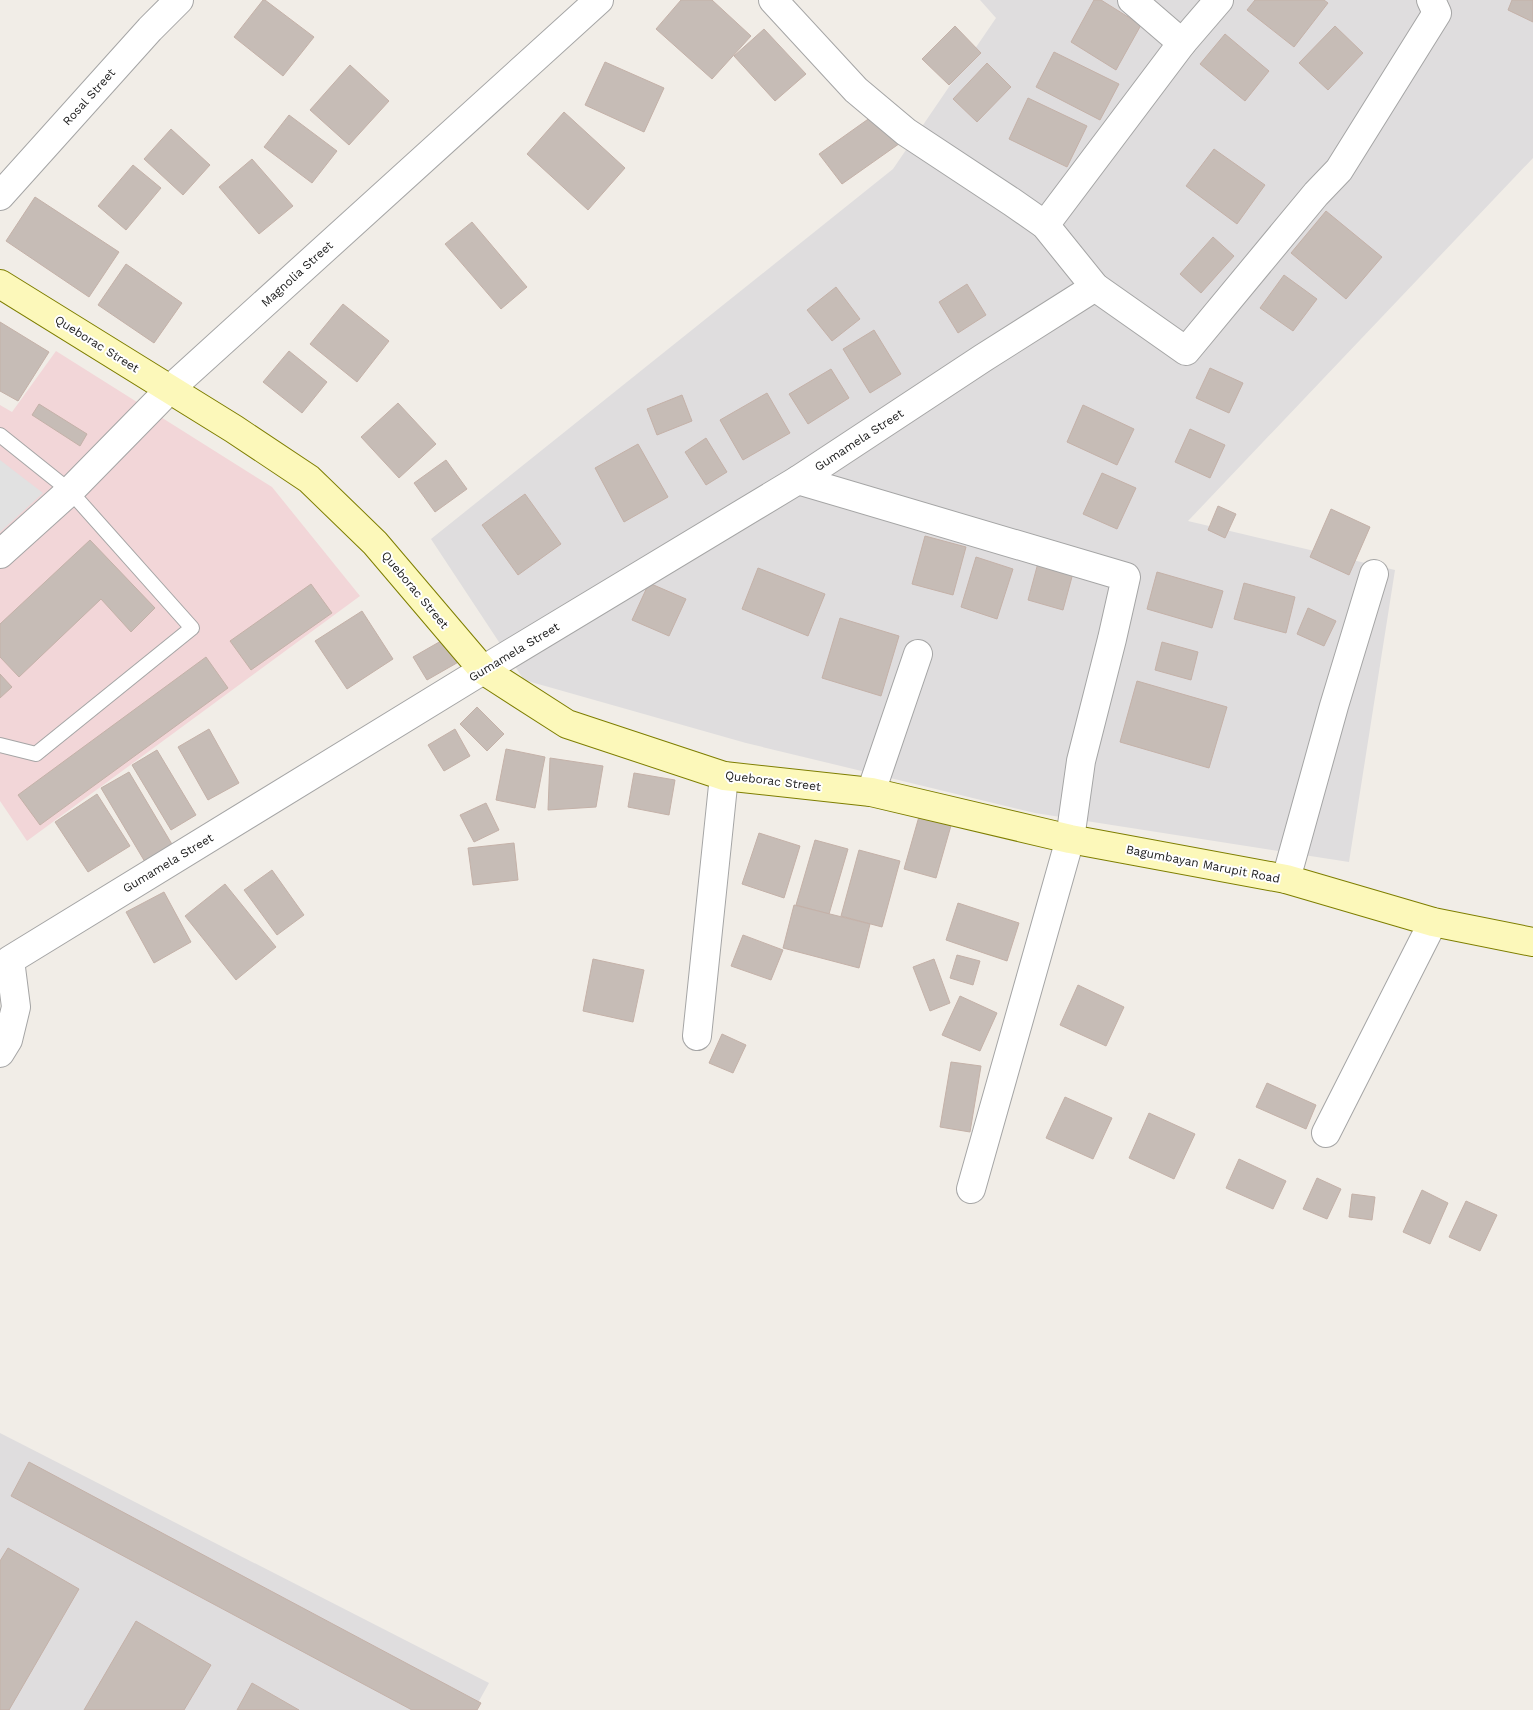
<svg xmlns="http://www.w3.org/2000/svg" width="1533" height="1710" font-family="'Work Sans',sans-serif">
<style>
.residential{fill:#dfddde}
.commercial{fill:#f2d6d8}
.parking{fill:#e1e1e1}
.building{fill:#c6bcb6;stroke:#c4b1a8}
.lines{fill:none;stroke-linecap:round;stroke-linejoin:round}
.lane-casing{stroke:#a5a5a5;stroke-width:16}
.street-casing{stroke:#a5a5a5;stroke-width:30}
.secondary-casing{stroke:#7e7e01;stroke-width:30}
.lane{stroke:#fff;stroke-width:14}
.street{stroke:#fff;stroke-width:28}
.secondary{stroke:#fcf8ba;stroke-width:28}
.labels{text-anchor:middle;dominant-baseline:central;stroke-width:4;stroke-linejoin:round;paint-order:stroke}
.street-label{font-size:12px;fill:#212121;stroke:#fff}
</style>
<rect width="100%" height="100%" fill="#f1ede7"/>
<g class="residential">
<path d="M 980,0 L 1533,0 L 1533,158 L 1188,521 L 1395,570 L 1349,862 L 1035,813 L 746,743 L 524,680 L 431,539 L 893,169 L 996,18 Z"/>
<path d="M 0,1433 L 489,1683 L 474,1710 L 0,1710 Z"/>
</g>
<path class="commercial" d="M 56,351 L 272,487 L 360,596 L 27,841 L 0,801 L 0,405 L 12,412 Z"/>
<path class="parking" d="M 0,460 L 43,493 L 0,532 Z"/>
<g class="building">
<path d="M 263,0 L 265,0 L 314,37 L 283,76 L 234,37 Z"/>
<path d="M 681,0 L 712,0 L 751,36 L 712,79 L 656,29 Z"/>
<path d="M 1094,0 L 1101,0 L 1141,25 L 1116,70 L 1071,42 Z"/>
<path d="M 1255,0 L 1324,0 L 1328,3 L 1294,47 L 1247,10 Z"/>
<path d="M 1512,0 L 1533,0 L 1533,22 L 1508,10 Z"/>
<path d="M 955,26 L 981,53 L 949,85 L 922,59 Z"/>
<path d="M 1335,26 L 1363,53 L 1328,90 L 1299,63 Z"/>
<path d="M 764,29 L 806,74 L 775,101 L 734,56 Z"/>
<path d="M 1225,34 L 1269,71 L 1245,101 L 1200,64 Z"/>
<path d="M 1054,52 L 1119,84 L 1100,120 L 1036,87 Z"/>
<path d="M 605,62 L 664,88 L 644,132 L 585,105 Z"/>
<path d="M 987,63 L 1011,87 L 977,122 L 953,99 Z"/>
<path d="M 350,65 L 389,101 L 349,145 L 310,110 Z"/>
<path d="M 1028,98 L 1087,126 L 1067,167 L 1009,139 Z"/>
<path d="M 881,110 L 903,141 L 842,184 L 819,154 Z"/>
<path d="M 564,112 L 625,168 L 588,210 L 527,154 Z"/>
<path d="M 289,115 L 337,151 L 312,183 L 264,147 Z"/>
<path d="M 171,129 L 210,165 L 183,195 L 144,159 Z"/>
<path d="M 1214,149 L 1265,185 L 1237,224 L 1186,186 Z"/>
<path d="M 252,159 L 293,206 L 259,234 L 219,187 Z"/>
<path d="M 133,165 L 161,188 L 126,230 L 98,206 Z"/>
<path d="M 35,197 L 119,252 L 89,297 L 6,241 Z"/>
<path d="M 1326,211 L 1382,257 L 1346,299 L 1291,253 Z"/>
<path d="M 472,222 L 527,287 L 501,309 L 445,244 Z"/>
<path d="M 1213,237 L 1234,256 L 1201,293 L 1180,274 Z"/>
<path d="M 126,264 L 182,303 L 154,343 L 98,305 Z"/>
<path d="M 1284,275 L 1317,299 L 1293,331 L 1260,308 Z"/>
<path d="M 967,284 L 986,315 L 958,333 L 939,302 Z"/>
<path d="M 836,287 L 860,319 L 832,341 L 807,310 Z"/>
<path d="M 343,304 L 389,341 L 357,382 L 310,344 Z"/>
<path d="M 0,322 L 49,352 L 18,401 L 0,391 Z"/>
<path d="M 874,330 L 901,374 L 870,393 L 843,349 Z"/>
<path d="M 289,351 L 327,382 L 302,413 L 263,382 Z"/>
<path d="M 1210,368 L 1243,383 L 1229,413 L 1196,398 Z"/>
<path d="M 831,369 L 849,398 L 808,424 L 789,394 Z"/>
<path d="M 767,393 L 790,433 L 743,460 L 720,420 Z"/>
<path d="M 682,395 L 692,421 L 657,435 L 647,409 Z"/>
<path d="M 398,403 L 436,444 L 399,478 L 361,437 Z"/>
<path d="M 39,404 L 87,434 L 80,446 L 32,415 Z"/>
<path d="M 1083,405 L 1134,429 L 1117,465 L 1067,442 Z"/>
<path d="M 1190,429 L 1225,445 L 1210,478 L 1175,462 Z"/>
<path d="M 706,438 L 727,472 L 706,485 L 685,452 Z"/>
<path d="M 638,444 L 668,497 L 624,522 L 595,468 Z"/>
<path d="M 446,460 L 467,489 L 435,512 L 414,483 Z"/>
<path d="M 1102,473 L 1136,488 L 1117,529 L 1083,514 Z"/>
<path d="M 525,494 L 561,544 L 518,575 L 482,525 Z"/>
<path d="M 1218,506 L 1236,514 L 1225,538 L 1208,530 Z"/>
<path d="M 1331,509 L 1370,527 L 1349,575 L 1310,557 Z"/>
<path d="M 925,536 L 966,547 L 953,595 L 912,584 Z"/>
<path d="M 90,540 L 155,608 L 131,632 L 101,599 L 19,677 L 0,657 L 0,624 Z"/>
<path d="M 976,557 L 1013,569 L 997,619 L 961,607 Z"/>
<path d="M 1038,563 L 1073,573 L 1063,610 L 1028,600 Z"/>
<path d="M 758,568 L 825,594 L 808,636 L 742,609 Z"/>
<path d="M 1157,572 L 1223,591 L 1212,628 L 1147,609 Z"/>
<path d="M 649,583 L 686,599 L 669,636 L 632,620 Z"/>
<path d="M 1244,583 L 1295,597 L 1286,633 L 1234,619 Z"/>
<path d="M 311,584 L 332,613 L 251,670 L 230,641 Z"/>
<path d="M 1308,608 L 1336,621 L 1324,646 L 1297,634 Z"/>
<path d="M 362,611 L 393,659 L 347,689 L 315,641 Z"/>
<path d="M 840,618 L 899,636 L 881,696 L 822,678 Z"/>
<path d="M 448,637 L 462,660 L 427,680 L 413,657 Z"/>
<path d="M 1162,642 L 1198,652 L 1191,680 L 1155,670 Z"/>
<path d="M 206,657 L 228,688 L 40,825 L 18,795 Z"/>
<path d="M 0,674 L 12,687 L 0,698 Z"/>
<path d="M 1137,681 L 1227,707 L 1209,768 L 1120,742 Z"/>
<path d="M 477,707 L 504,734 L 487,751 L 460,724 Z"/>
<path d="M 209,729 L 239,783 L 208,800 L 178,747 Z"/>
<path d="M 455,729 L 470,756 L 444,771 L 428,745 Z"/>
<path d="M 506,749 L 545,757 L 535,808 L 496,800 Z"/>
<path d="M 157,750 L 196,815 L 171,830 L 132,765 Z"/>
<path d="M 550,758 L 603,766 L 596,807 L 548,810 Z"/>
<path d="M 129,772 L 176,851 L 148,867 L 101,788 Z"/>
<path d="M 634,773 L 675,780 L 669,815 L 628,807 Z"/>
<path d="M 97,794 L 130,846 L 88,872 L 55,822 Z"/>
<path d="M 486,803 L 499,830 L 474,842 L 460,815 Z"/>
<path d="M 920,813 L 952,822 L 936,878 L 904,869 Z"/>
<path d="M 759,833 L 800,846 L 784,898 L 742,884 Z"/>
<path d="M 815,840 L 848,849 L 829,914 L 796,905 Z"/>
<path d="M 514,843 L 518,880 L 473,885 L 468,848 Z"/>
<path d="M 859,850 L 900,861 L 882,927 L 841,916 Z"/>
<path d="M 272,870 L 304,915 L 277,935 L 244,890 Z"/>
<path d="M 225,884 L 276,947 L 236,980 L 185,916 Z"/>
<path d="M 164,892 L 191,942 L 154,963 L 126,912 Z"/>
<path d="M 958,903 L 1019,923 L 1007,961 L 946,940 Z"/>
<path d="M 794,905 L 870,924 L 859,968 L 783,948 Z"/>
<path d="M 743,935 L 783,950 L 771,980 L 731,966 Z"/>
<path d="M 957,955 L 980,961 L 973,985 L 950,978 Z"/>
<path d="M 593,959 L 644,970 L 633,1022 L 583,1011 Z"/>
<path d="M 934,959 L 950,1003 L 930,1011 L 913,967 Z"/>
<path d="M 1078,985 L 1124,1007 L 1106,1046 L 1060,1025 Z"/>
<path d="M 960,996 L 997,1013 L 980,1051 L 942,1035 Z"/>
<path d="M 722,1034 L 746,1045 L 733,1073 L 709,1063 Z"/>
<path d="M 951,1062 L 981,1066 L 970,1132 L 940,1127 Z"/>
<path d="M 1267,1083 L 1316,1105 L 1306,1129 L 1256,1107 Z"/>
<path d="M 1065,1097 L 1112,1118 L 1093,1159 L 1046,1138 Z"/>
<path d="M 1149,1113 L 1195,1134 L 1174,1179 L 1129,1158 Z"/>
<path d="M 1239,1159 L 1286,1181 L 1273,1209 L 1226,1188 Z"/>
<path d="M 1317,1178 L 1341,1189 L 1327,1219 L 1303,1209 Z"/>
<path d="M 1422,1190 L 1448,1203 L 1430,1244 L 1403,1232 Z"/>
<path d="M 1352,1194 L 1375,1197 L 1372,1220 L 1349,1217 Z"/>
<path d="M 1466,1201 L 1497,1215 L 1480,1251 L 1449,1237 Z"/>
<path d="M 29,1462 L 481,1703 L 477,1710 L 412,1710 L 11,1496 Z"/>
<path d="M 8,1548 L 79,1589 L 9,1710 L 0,1710 L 0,1561 Z"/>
<path d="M 136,1621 L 211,1665 L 184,1710 L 84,1710 Z"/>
<path d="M 252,1683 L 299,1710 L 237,1710 Z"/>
</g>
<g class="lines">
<defs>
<path id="lane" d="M 0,435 L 70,491 L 192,628 L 36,754 L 0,745"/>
<g id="street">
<path d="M 773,0 L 856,90 L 906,132 L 1012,202 L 1045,225 L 1095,287 L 1186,351 L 1316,194 L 1339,170 L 1437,13 L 1431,0"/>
<path d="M 1132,0 L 1182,43"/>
<path d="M 0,196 L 150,29 L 179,0"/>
<path d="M 1045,225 L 1182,43 L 1219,0"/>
<path d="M 798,480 L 1126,577 L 1112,639 L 1081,761 L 1070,839 L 971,1189"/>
<path d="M 0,554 L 70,491 L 170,389 L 599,0"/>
<path d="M 871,792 L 918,654"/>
<path d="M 1286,879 L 1334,706 L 1374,574"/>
<path d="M 697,1036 L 724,776"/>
<path d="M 0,1053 L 8,1040 L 16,1007 L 10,960 L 483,670 L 798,480 L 983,358 L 1095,287"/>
<path d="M 1326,1133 L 1433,922"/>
</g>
<path id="secondary" d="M 0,284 L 234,429 L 309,479 L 375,543 L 483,670 L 567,724 L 724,776 L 871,792 L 1070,839 L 1286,879 L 1433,922 L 1533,942"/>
</defs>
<use href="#lane" class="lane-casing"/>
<use href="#street" class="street-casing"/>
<use href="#secondary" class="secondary-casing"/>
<use href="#lane" class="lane"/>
<use href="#street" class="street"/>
<use href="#secondary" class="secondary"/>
</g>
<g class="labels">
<g class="street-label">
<text transform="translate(89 97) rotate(-48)">Rosal Street</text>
<text transform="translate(297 274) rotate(-42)">Magnolia Street</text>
<text transform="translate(97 344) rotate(32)">Queborac Street</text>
<text transform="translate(859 440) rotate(-33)">Gumamela Street</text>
<text transform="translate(415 590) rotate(50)">Queborac Street</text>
<text transform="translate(514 652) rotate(-31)">Gumamela Street</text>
<text transform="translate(773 781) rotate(7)">Queborac Street</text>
<text transform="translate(168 863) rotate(-31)">Gumamela Street</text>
<text transform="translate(1203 864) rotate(11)">Bagumbayan Marupit Road</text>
</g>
</g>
</svg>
